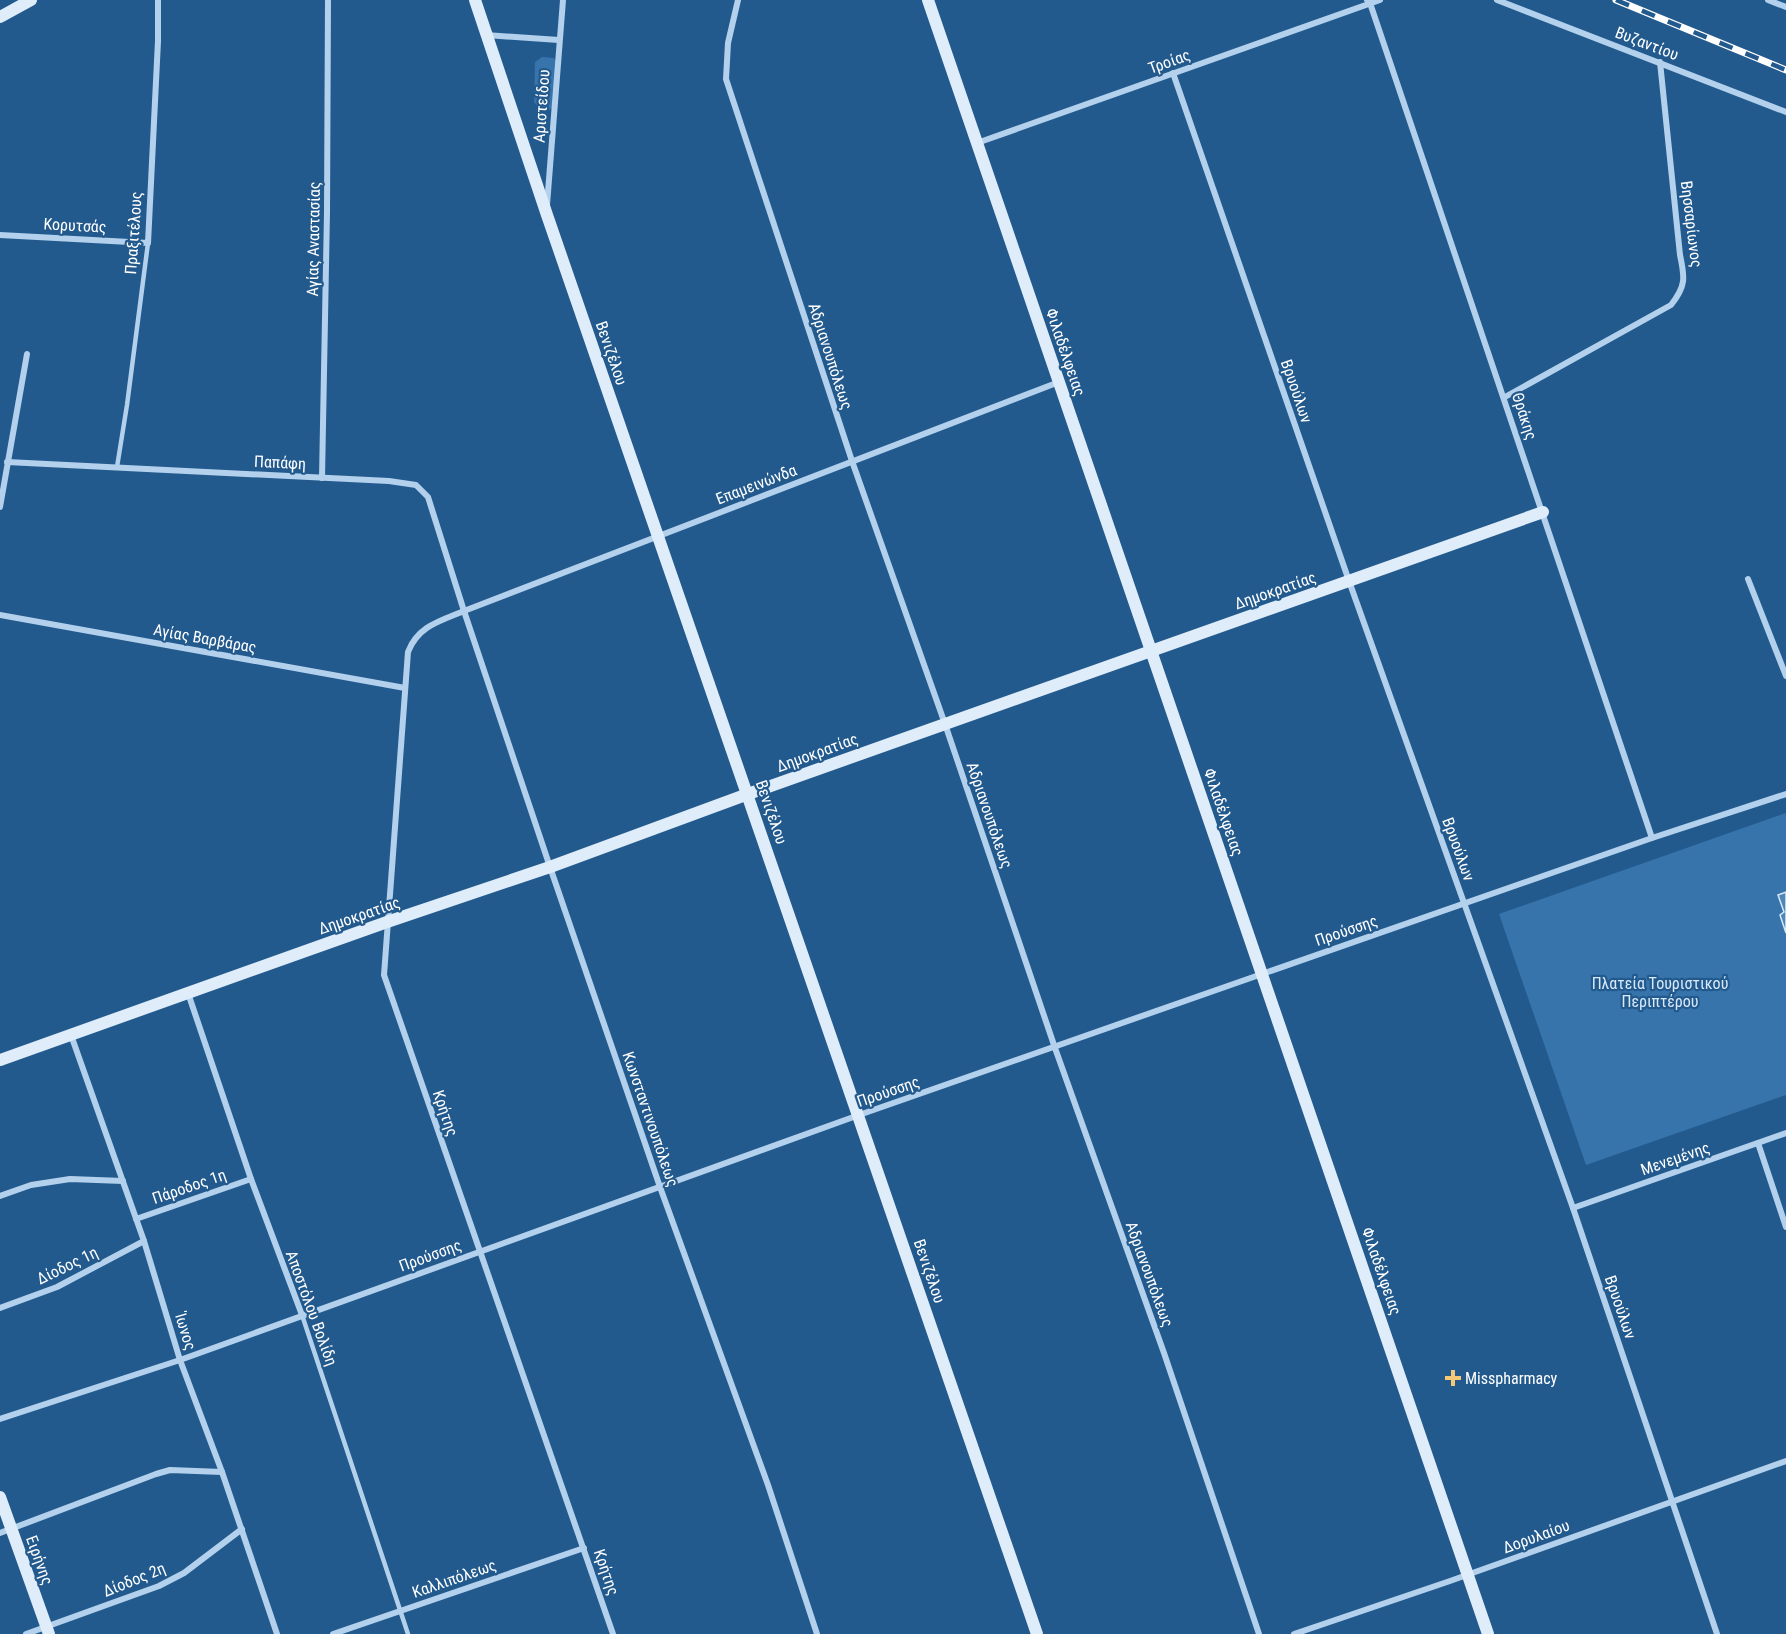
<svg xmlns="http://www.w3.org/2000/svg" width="1786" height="1634" font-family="'Roboto Condensed',sans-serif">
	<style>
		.green { fill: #3774ab }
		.building { fill: #5086b7; stroke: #d8e9f9; stroke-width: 1.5 }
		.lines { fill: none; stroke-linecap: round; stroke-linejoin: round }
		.lane { stroke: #b3d1ec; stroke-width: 4.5 }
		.street { stroke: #b3d1ec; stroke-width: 6 }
		.secondary { stroke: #dfecf9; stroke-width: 12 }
		.rail-casing { stroke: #fff; stroke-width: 7 }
		.rail { stroke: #235a8e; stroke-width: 4.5; stroke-dasharray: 14; stroke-linecap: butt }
		.poi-dot { fill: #f6c876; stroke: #235a8e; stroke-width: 2 }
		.labels { text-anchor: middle; stroke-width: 4.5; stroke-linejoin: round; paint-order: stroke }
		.street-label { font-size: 16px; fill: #fff; stroke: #235a8e }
		.park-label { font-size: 16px; fill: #d8e9f9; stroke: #235a8e }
		.poi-label { font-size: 16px; fill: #fff; stroke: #235a8e; text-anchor: start }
	</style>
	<rect width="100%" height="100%" fill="#235a8e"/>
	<g class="green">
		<path d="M542 57 554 58 560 65 554 107 547 111H541L534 102 535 62Z"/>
		<path d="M1786 813V1095L1586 1165 1499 914Z"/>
	</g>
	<path class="building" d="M1786 892V933L1780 915 1784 912 1778 895Z"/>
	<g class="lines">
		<g class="lane">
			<path d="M117 467 127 405 148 243"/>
			<path d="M302 1315 408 1634"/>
		</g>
		<g class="street">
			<path d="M738 0 728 43 726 79 852 461 945 724 1055 1048 1164 1353 1259 1634"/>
			<path d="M1367 0 1370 3 1652 838"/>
			<path d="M1497 0 1786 112"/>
			<path d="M1768 0 1786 7"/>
			<path d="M486 35 559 40"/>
			<path d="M1173 73 1349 581 1573 1208 1717 1634"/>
			<path d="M977 143 1380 0"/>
			<path d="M547 205 563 0"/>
			<path d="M0 235 148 243 158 41V0"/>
			<path d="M1505 397 1671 305C1686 286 1685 278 1680 255L1660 62"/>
			<path d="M7 462 389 481 416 485 428 497 464 611 550 867 660 1187 768 1485 817 1634"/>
			<path d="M322 478 327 212 328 0"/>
			<path d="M0 507 27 354"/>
			<path d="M1748 579 1786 676"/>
			<path d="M0 615 405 688"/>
			<path d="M188 993 251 1179 302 1315"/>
			<path d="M71 1035 144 1241 180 1360 222 1472 277 1634"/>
			<path d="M1758 1143 1786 1227"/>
			<path d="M0 1196 31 1185 70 1179 123 1181"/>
			<path d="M1573 1208 1786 1133"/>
			<path d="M136 1219 251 1179"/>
			<path d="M0 1308 57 1287 144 1241"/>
			<path d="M0 1419 180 1360 859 1115 1262 974 1652 838 1786 794"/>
			<path d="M0 1533 156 1474 170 1470 222 1472"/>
			<path d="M26 1634 159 1586 184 1573 242 1529"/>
			<path d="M333 1634 584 1548"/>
			<path d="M613 1634 384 975 408 652C418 626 440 621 464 611L1059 382"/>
			<path d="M1294 1634 1450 1581 1786 1461"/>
		</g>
		<g class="secondary">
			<path d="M475 0 547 215 1037 1634"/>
			<path d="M928 0 1488 1634"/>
			<path d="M0 17 31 0"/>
			<path d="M0 1060 387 922 550 867 748 794 1543 512"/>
			<path d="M0 1497 49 1634"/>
		</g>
		<g class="rail-casing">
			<path id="rail" d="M1616 0 1786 70"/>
		</g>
		<use href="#rail" class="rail"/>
	</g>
	<path class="poi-dot" d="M1450 1369h6v6h6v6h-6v6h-6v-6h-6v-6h6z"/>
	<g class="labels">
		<g class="street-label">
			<text transform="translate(1647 43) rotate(21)" y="6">Βυζαντίου</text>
			<text transform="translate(1169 61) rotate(-20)" y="6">Τροίας</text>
			<text transform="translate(541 106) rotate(-86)" y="6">Αριστείδου</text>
			<text transform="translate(1692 224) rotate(83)" y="6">Βησσαρίωνος</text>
			<text transform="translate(75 225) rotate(3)" y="6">Κορυτσάς</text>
			<text transform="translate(133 233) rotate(-86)" y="6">Πραξιτέλους</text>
			<text transform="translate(313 239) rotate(-89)" y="6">Αγίας Αναστασίας</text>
			<text transform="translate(1066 352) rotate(71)" y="6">Φιλαδέλφειας</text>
			<text transform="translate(612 353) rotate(71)" y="6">Βενιζέλου</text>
			<text transform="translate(831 356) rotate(72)" y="6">Αδριανουπόλεως</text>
			<text transform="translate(1297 391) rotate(71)" y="6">Βρυούλων</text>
			<text transform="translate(1525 416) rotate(72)" y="6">Θράκης</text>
			<text transform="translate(280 462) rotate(3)" y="6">Παπάφη</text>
			<text transform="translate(756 484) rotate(-21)" y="6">Επαμεινώνδα</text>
			<text transform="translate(1275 590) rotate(-19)" y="6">Δημοκρατίας</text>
			<text transform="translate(205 638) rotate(10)" y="6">Αγίας Βαρβάρας</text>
			<text transform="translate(817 752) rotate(-20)" y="6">Δημοκρατίας</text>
			<text transform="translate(772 812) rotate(71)" y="6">Βενιζέλου</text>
			<text transform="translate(1224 812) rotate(71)" y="6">Φιλαδέλφειας</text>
			<text transform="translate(990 815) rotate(71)" y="6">Αδριανουπόλεως</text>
			<text transform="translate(1459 849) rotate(70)" y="6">Βρυούλων</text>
			<text transform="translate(359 915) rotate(-19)" y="6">Δημοκρατίας</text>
			<text transform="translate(1346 930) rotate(-19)" y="6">Προύσσης</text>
			<text transform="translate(888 1091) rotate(-19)" y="6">Προύσσης</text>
			<text transform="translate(446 1113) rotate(71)" y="6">Κρήτης</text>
			<text transform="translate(651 1119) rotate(71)" y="6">Κωνσταντινουπόλεως</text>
			<text transform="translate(1675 1158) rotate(-19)" y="6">Μενεμένης</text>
			<text transform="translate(189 1186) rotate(-19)" y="6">Πάροδος 1η</text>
			<text transform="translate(430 1255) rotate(-20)" y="6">Προύσσης</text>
			<text transform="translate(67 1265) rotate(-26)" y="6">Δίοδος 1η</text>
			<text transform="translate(930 1271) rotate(71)" y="6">Βενιζέλου</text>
			<text transform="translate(1382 1271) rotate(71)" y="6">Φιλαδέλφειας</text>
			<text transform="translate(1150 1274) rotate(70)" y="6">Αδριανουπόλεως</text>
			<text transform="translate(1621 1307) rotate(71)" y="6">Βρυούλων</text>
			<text transform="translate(312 1308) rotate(70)" y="6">Αποστόλου Βολίδη</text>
			<text transform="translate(186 1331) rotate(73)" y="6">Ίωνος</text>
			<text transform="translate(1536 1536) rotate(-20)" y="6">Δορυλαίου</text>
			<text transform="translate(40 1560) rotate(70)" y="6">Ειρήνης</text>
			<text transform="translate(607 1572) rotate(71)" y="6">Κρήτης</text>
			<text transform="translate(454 1578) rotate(-19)" y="6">Καλλιπόλεως</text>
			<text transform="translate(134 1579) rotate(-22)" y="6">Δίοδος 2η</text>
		</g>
		<g class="park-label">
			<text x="1660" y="989">Πλατεία Τουριστικού<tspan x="1660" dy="18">Περιπτέρου</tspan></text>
		</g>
		<g class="poi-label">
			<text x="1465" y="1384">Misspharmacy</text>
		</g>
	</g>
</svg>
